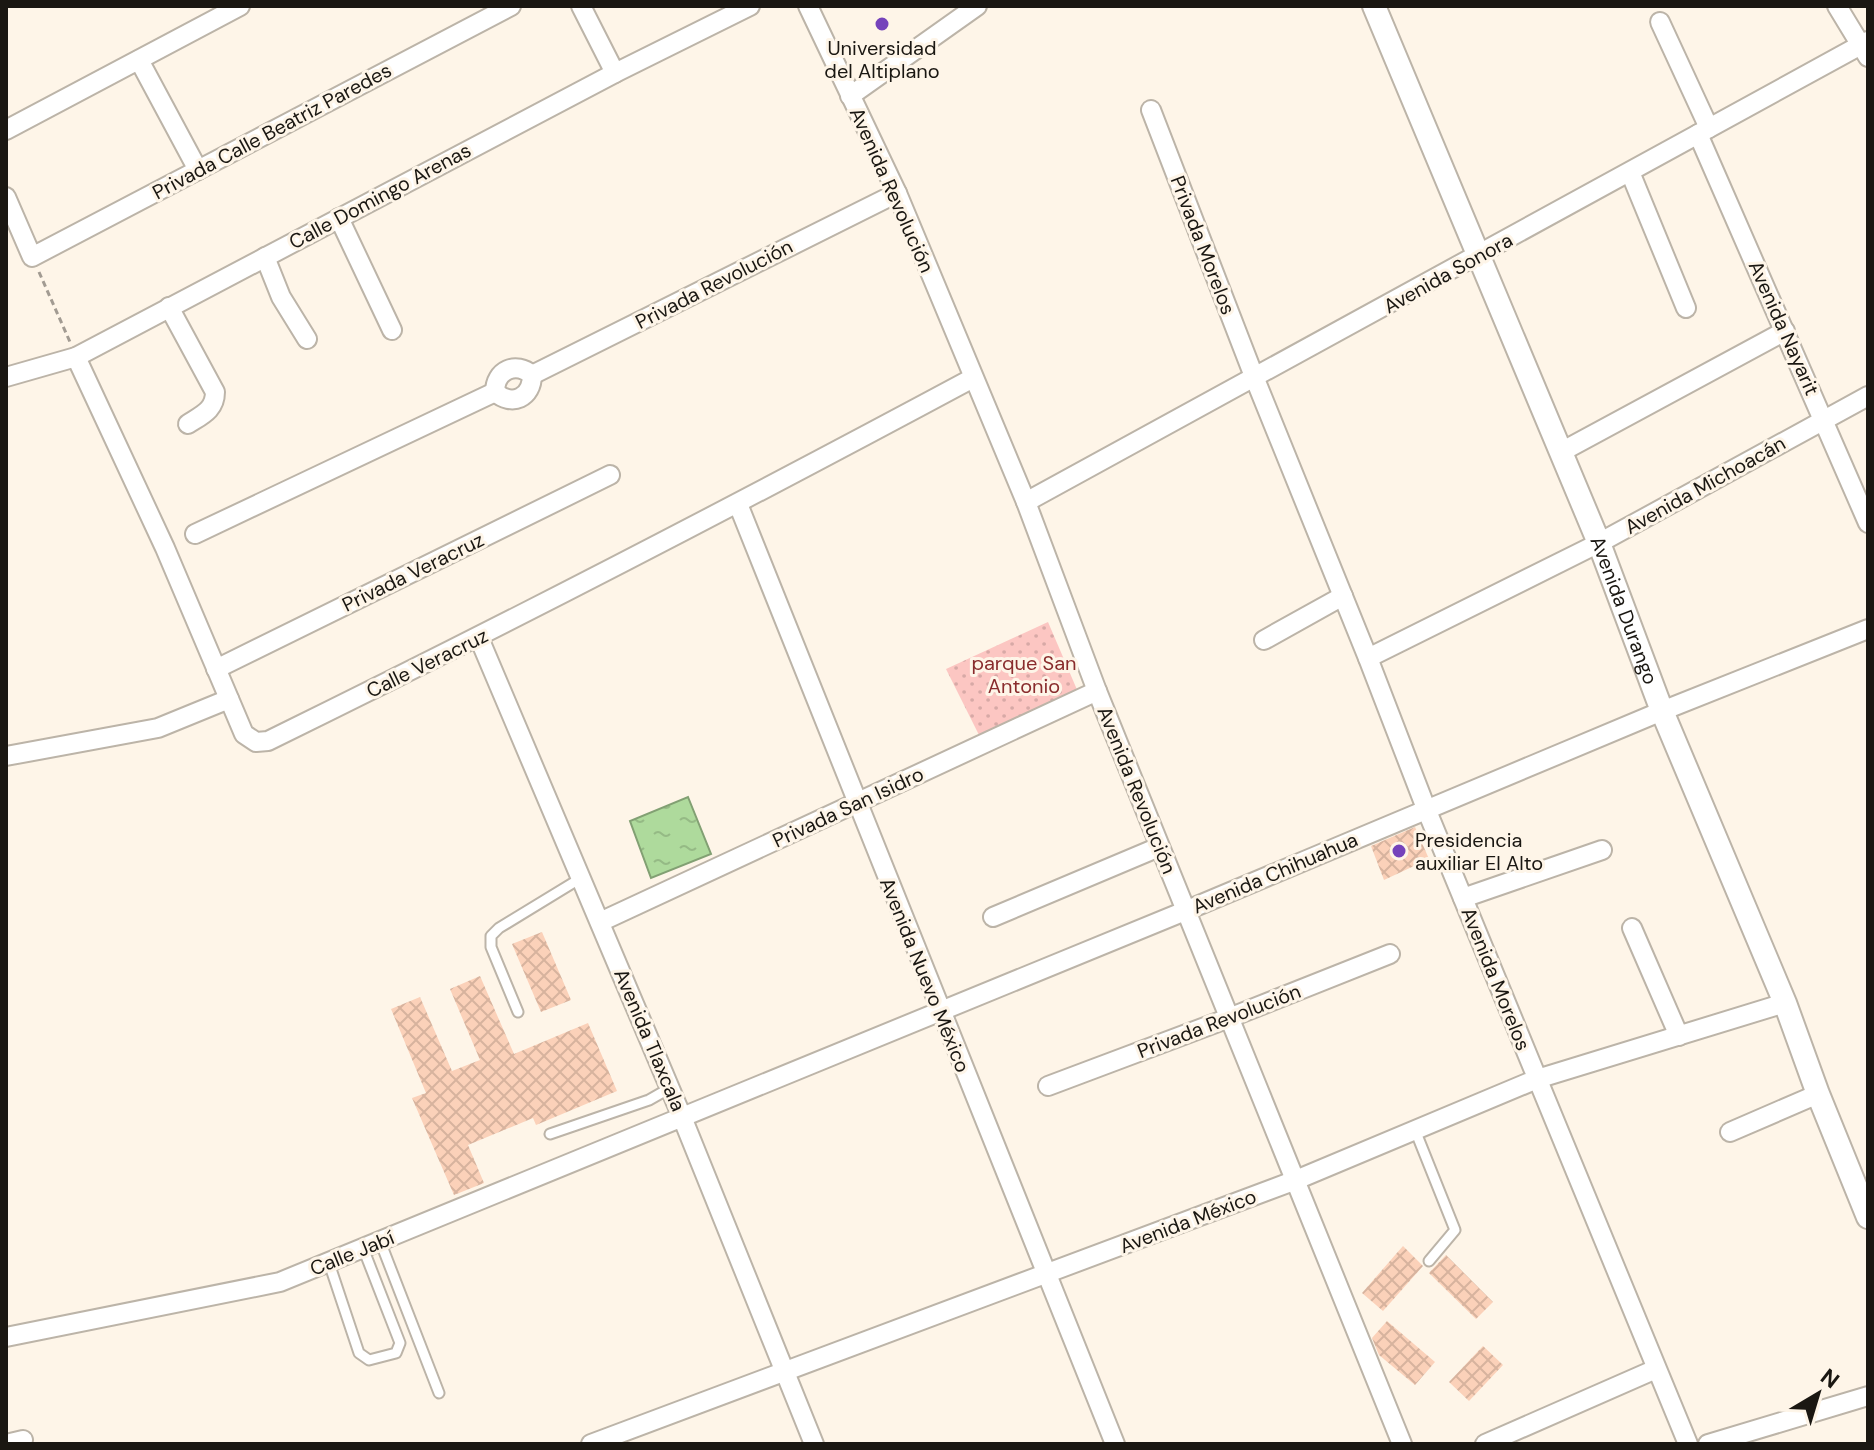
<svg xmlns="http://www.w3.org/2000/svg" width="1874" height="1450" font-family="'DM Sans',sans-serif">
	<style>
		.park { fill: url(#park-dots) }
		.water { fill: url(#water-ripples); stroke: #82a073; stroke-width: 2 }
		.building { fill: url(#building-cross-hatch) }
		.lines { fill: none; stroke-linecap: round; stroke-linejoin: round }
		.service-casing { stroke: #bcb4a8; stroke-width: 13 }
		.minor-casing { stroke: #bcb4a8; stroke-width: 22 }
		.tertiary-casing { stroke: #bcb4a8; stroke-width: 26 }
		.path { stroke: #a29b92; stroke-width: 3; stroke-dasharray: 6 4; stroke-linecap: butt }
		.service { stroke: #fff; stroke-width: 9 }
		.minor { stroke: #fff; stroke-width: 18 }
		.tertiary { stroke: #fff; stroke-width: 22 }
		.poi-dot { fill: #7543bb; stroke: #fef5e8; stroke-width: 3 }
		.labels { text-anchor: middle; stroke-width: 6; stroke-linejoin: round; paint-order: stroke }
		.poi-label { font-size: 20px; fill: #1a1712; stroke: #fef5e8 }
		.street-label { font-size: 20px; fill: #1a1712; stroke: #fef5e8 }
		.park-label { font-size: 20px; fill: #892c2d; stroke: #fef5e8 }
	</style>
	<defs>
		<pattern id="park-dots" width="8" height="8" patternUnits="userSpaceOnUse" patternTransform="scale(2)"><rect width="8" height="8" fill="#fcc6c2"/><path d="M2 2h.1M6 6h.1" fill="none" stroke="#d7a9a6" stroke-width="1.8" stroke-linecap="round"/></pattern>
		<pattern id="water-ripples" width="26" height="14" patternUnits="userSpaceOnUse" patternTransform="scale(2)"><rect width="26" height="14" fill="#aeda9c"/><path d="M2 4q2-2 4 0t4 0M15 11q2-2 4 0t4 0" fill="none" stroke="#95ba85"/></pattern>
		<pattern id="building-cross-hatch" width="8" height="8" patternUnits="userSpaceOnUse" patternTransform="scale(2)"><rect width="8" height="8" fill="#fbd1b9"/><path d="M0 0l8 8M0 8l8-8" fill="none" stroke="#d7b39e"/></pattern>
	</defs>
	<rect width="100%" height="100%" fill="#fef5e8"/>
	<path class="park" d="M1048 622 1078 692 979 735 946 669Z"/>
	<path class="water" d="M688 797 711 854 651 878 630 821Z"/>
	<g class="building">
		<path d="M1415 827 1429 859 1384 880 1371 846Z"/>
		<path d="M542 932 571 1000 541 1012 512 944Z"/>
		<path d="M480 976 514 1054 588 1023 617 1091 536 1125 533 1118 468 1145 484 1183 454 1195 412 1098 426 1093 391 1009 420 997 452 1071 480 1060 450 989Z"/>
		<path d="M1403 1246 1423 1266 1383 1311 1362 1293Z"/>
		<path d="M1446 1255 1493 1302 1476 1319 1429 1273Z"/>
		<path d="M1387 1321 1435 1362 1415 1385 1379 1355 1372 1338Z"/>
		<path d="M1483 1346 1503 1365 1469 1401 1449 1382Z"/>
	</g>
	<g class="lines">
		<g class="service-casing">
			<g id="service">
				<path d="M518 1012 491 947V936L499 928 581 878"/>
				<path d="M1415 1130 1455 1230 1429 1261"/>
				<path d="M550 1134 649 1100 670 1088"/>
				<path d="M380 1241 439 1393"/>
				<path d="M329 1263 359 1353 369 1360 396 1353 400 1343 363 1248"/>
			</g>
		</g>
		<g class="minor-casing">
			<g id="minor">
				<path d="M581 6 615 73"/>
				<path d="M808 6 897 193 1026 502 1097 691 1402 1444"/>
				<path d="M1837 6 1868 57"/>
				<path d="M1660 22 1709 128"/>
				<path d="M139 60 198 170"/>
				<path d="M850 96 977 6"/>
				<path d="M1151 110 1255 379 1368 658 1427 811 1688 1444"/>
				<path d="M6 130 240 6"/>
				<path d="M1698 134 1868 523"/>
				<path d="M1630 172 1686 308"/>
				<path d="M6 197 32 257 511 6"/>
				<path d="M339 218 392 330"/>
				<path d="M265 257 281 297 307 339"/>
				<path d="M169 307 215 392C215 410 202 415 188 424"/>
				<path d="M76 357 165 548 244 734 256 742 268 741C505 625 740 503 973 378"/>
				<path d="M532 375 897 193"/>
				<path d="M6 377 76 357 615 73 750 6"/>
				<path d="M495 392C512 407 532 398 532 375"/>
				<path d="M495 392C495 370 516 361 532 375"/>
				<path d="M1561 452 1785 331"/>
				<path d="M1026 502 1868 41"/>
				<path d="M738 504 1115 1444"/>
				<path d="M195 534 495 392"/>
				<path d="M479 638 682 1117 814 1444"/>
				<path d="M1264 640 1343 596"/>
				<path d="M1368 658 1599 543 1868 396"/>
				<path d="M216 669 610 475"/>
				<path d="M6 756 158 728 229 699"/>
				<path d="M1463 898 1602 850"/>
				<path d="M993 917 1159 847"/>
				<path d="M600 922 1097 691"/>
				<path d="M1632 928 1679 1036"/>
				<path d="M1048 1086 1229 1018 1390 954"/>
				<path d="M1730 1132 1818 1094"/>
				<path d="M6 1337 280 1282 1185 911 1662 711 1868 629"/>
				<path d="M6 1444 23 1440"/>
				<path d="M591 1444 1296 1180 1537 1079 1785 1003"/>
				<path d="M1485 1444 1656 1369"/>
				<path d="M1708 1444 1868 1396"/>
			</g>
		</g>
		<g class="tertiary-casing">
			<g id="tertiary">
				<path id="s1" d="M1374 6 1599 543 1662 711 1785 1003 1818 1094 1868 1217"/>
			</g>
		</g>
		<path class="path" d="M39 272 70 342"/>
		<use href="#service" class="service"/>
		<use href="#minor" class="minor"/>
		<use href="#tertiary" class="tertiary"/>
	</g>
	<g class="poi-dot">
		<circle cx="882" cy="24" r="8"/>
		<circle cx="1399" cy="851" r="8"/>
	</g>
	<g class="labels">
		<g class="poi-label">
			<text x="882" y="55">Universidad<tspan x="882" dy="23">del Altiplano</tspan></text>
			<text x="1415" y="847" text-anchor="start">Presidencia<tspan x="1415" dy="23">auxiliar El Alto</tspan></text>
		</g>
		<g class="street-label">
			<text transform="translate(272 131) rotate(-28)" y="7">Privada Calle Beatriz Paredes</text>
			<text transform="translate(892 190) rotate(66)" y="7">Avenida Revolución</text>
			<text transform="translate(380 196) rotate(-28)" y="7">Calle Domingo Arenas</text>
			<text transform="translate(1203 245) rotate(69)" y="7">Privada Morelos</text>
			<text transform="translate(1448 273) rotate(-29)" y="7">Avenida Sonora</text>
			<text transform="translate(714 284) rotate(-27)" y="7">Privada Revolución</text>
			<text transform="translate(1784 328) rotate(66)" y="7">Avenida Nayarit</text>
			<text transform="translate(1705 485) rotate(-29)" y="7">Avenida Michoacán</text>
			<text transform="translate(413 572) rotate(-26)" y="7">Privada Veracruz</text>
			<text dy="7" stroke="none"><textPath href="#s1" startOffset="654">Avenida Durango</textPath></text>
			<text transform="translate(427 663) rotate(-26)" y="7">Calle Veracruz</text>
			<text transform="translate(1137 790) rotate(68)" y="7">Avenida Revolución</text>
			<text transform="translate(848 807) rotate(-25)" y="7">Privada San Isidro</text>
			<text transform="translate(1275 873) rotate(-23)" y="7">Avenida Chihuahua</text>
			<text transform="translate(925 975) rotate(68)" y="7">Avenida Nuevo México</text>
			<text transform="translate(1496 979) rotate(68)" y="7">Avenida Morelos</text>
			<text transform="translate(1219 1021) rotate(-21)" y="7">Privada Revolución</text>
			<text transform="translate(650 1040) rotate(67)" y="7">Avenida Tlaxcala</text>
			<text transform="translate(1188 1221) rotate(-21)" y="7">Avenida México</text>
			<text transform="translate(352 1253) rotate(-22)" y="7">Calle Jabí</text>
		</g>
		<g class="park-label">
			<text x="1024" y="670">parque San<tspan x="1024" dy="23">Antonio</tspan></text>
		</g>
	</g>
	<rect width="1874" height="1450" fill="none" stroke="#1a1712" stroke-width="16"/>
	<g transform="translate(1818 1394) rotate(38)" stroke="#fef5e8" stroke-width="6" paint-order="stroke">
	<path d="M0-6L14 30L0 20L-14 30Z" fill="#1a1712"/>
	<text y="-12" font-size="22" font-weight="bold" text-anchor="middle" fill="#1a1712">N</text>
	</g>
</svg>
